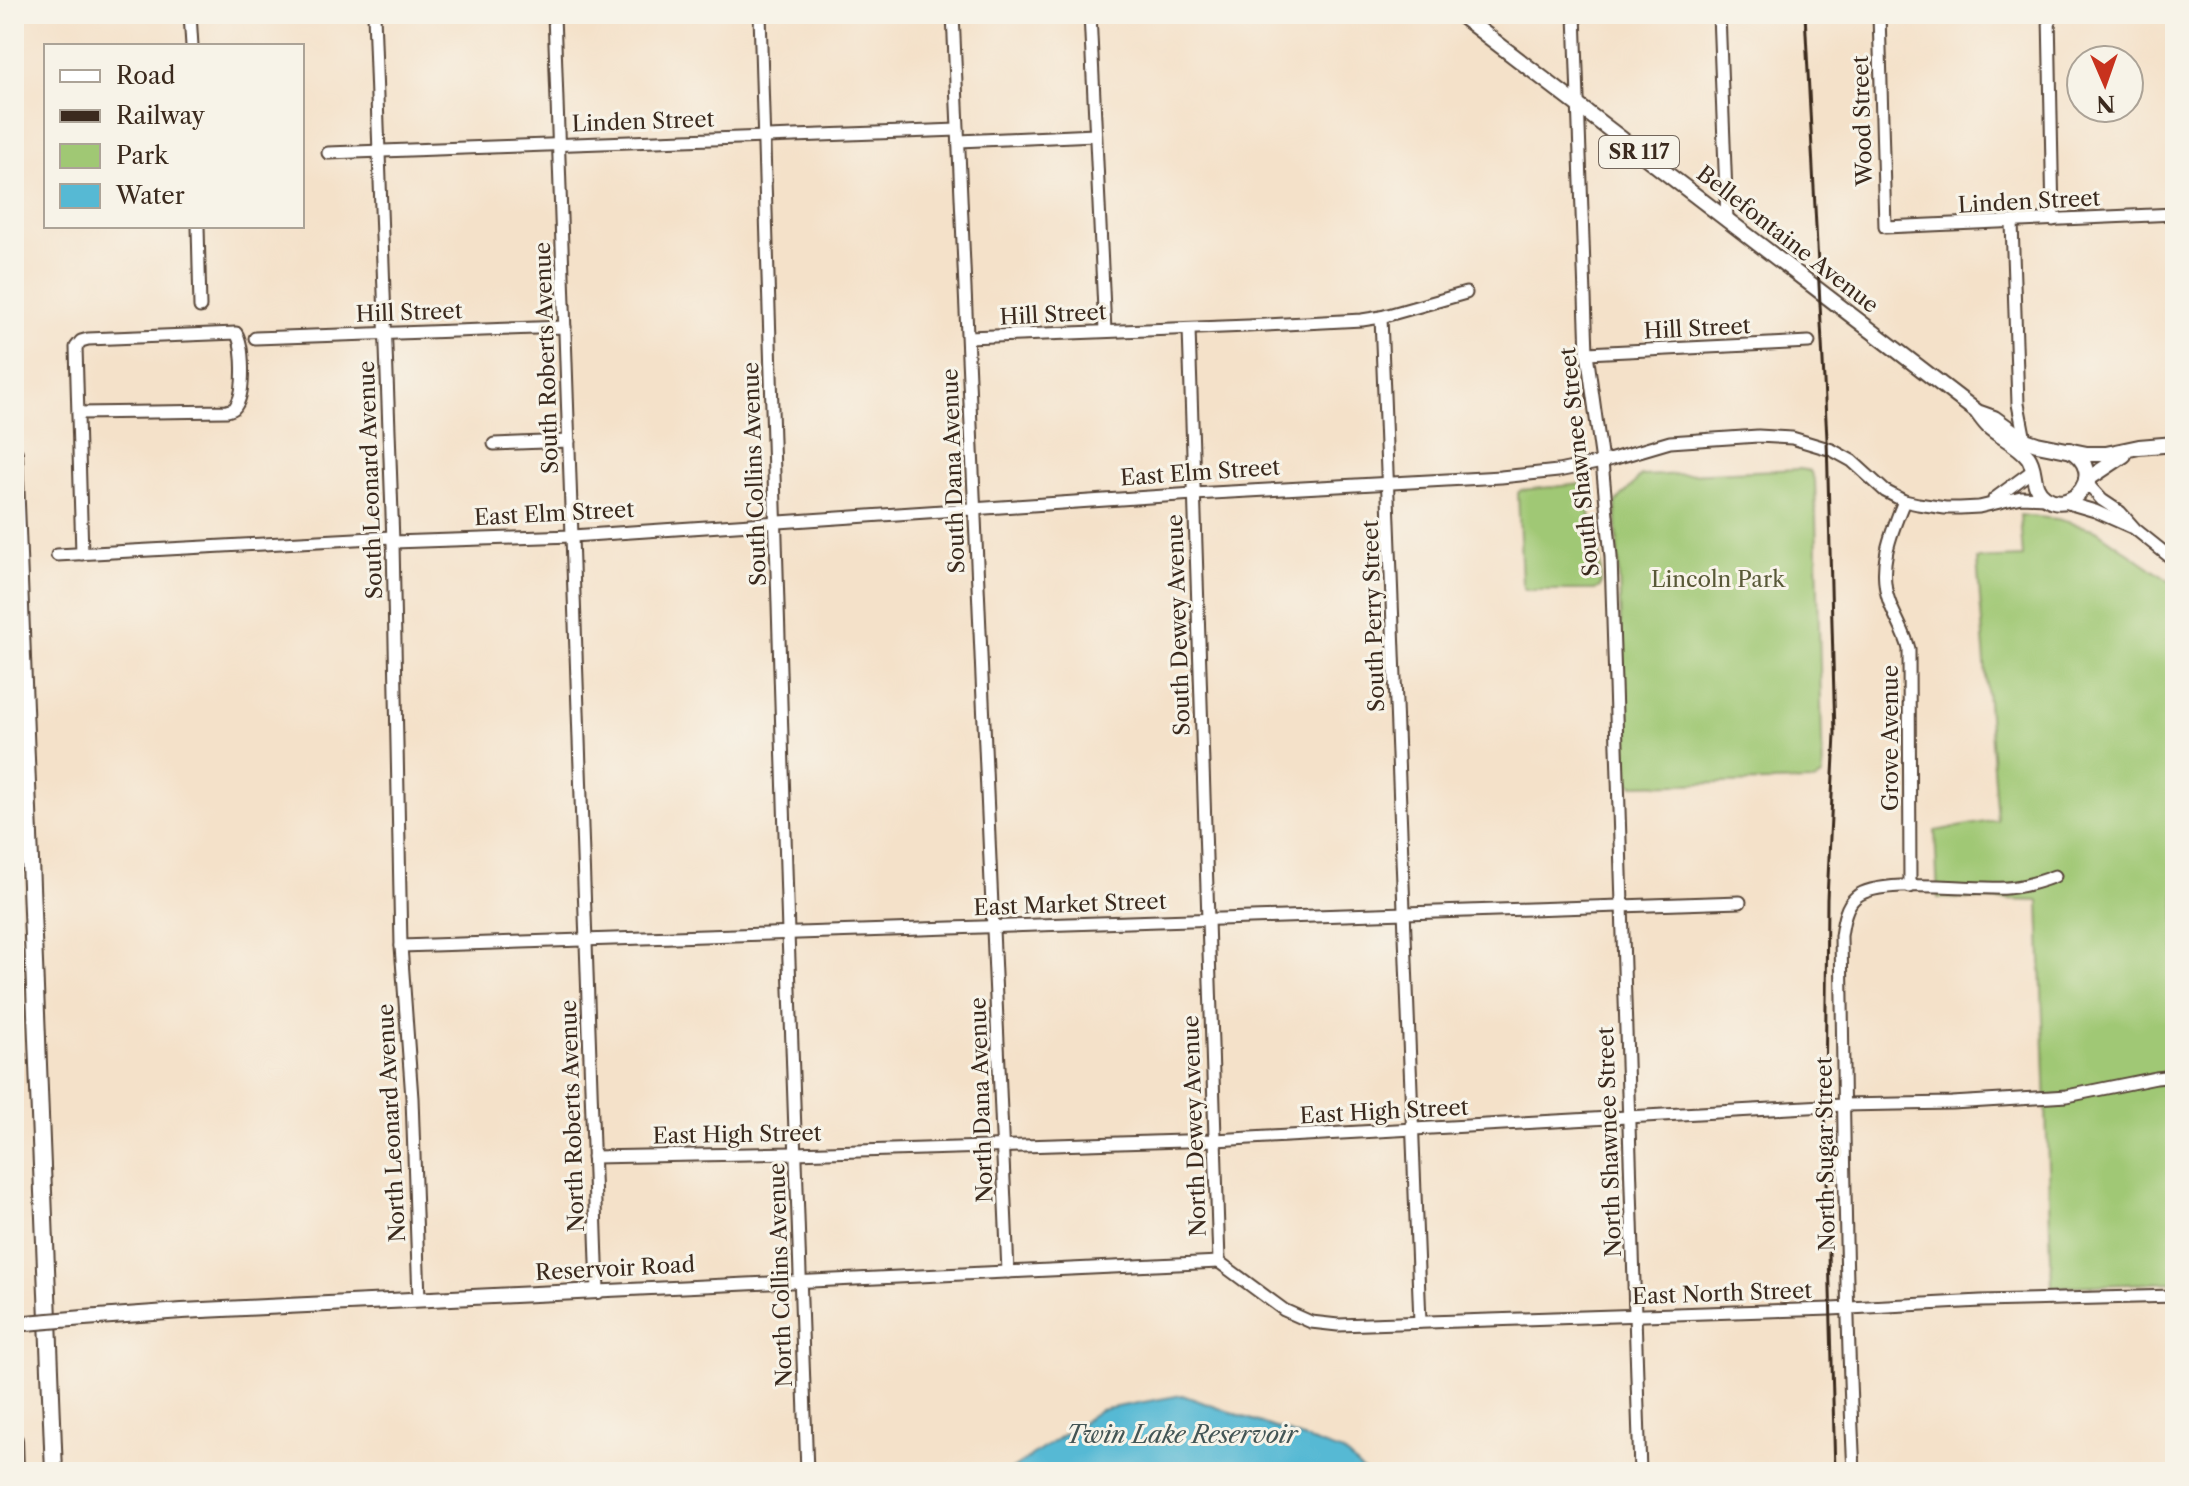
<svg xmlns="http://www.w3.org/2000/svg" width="2189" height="1486" font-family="'Libre Caslon Text',serif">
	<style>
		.green { fill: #a0c874; stroke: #6e7949; stroke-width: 2 }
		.water { fill: #56b9d4; stroke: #487279; stroke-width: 2 }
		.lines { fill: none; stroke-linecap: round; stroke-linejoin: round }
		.minor-casing { stroke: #574538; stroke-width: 15 }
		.major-casing { stroke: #574538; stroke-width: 18 }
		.highway-casing { stroke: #574538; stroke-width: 20 }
		.minor { stroke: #fff; stroke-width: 11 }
		.major { stroke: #fff; stroke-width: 14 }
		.highway { stroke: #fff; stroke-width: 16 }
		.rail { stroke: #3b2a1e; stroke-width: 3 }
		.major-bridge-casing { stroke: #574538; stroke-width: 18; stroke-linecap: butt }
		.major-bridge { stroke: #fff; stroke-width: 14 }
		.labels { text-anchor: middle; stroke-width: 6; stroke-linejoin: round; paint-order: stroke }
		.shield { fill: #f7f3e8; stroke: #73665b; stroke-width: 2 }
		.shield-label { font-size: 20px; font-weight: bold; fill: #3b2a1e }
		.street-label { font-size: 22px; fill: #3b2a1e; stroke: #f7f3e8 }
		.park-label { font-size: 22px; fill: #595938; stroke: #f7f3e8 }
		.water-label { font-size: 24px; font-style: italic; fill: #435555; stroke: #f7f3e8 }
	</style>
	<rect width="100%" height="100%" fill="#f7f3e8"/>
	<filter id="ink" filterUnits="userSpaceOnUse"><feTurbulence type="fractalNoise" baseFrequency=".0125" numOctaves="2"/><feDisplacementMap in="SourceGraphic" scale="16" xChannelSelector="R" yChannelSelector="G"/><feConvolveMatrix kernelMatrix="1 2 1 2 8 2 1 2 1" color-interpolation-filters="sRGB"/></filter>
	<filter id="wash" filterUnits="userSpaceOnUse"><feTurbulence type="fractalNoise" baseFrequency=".006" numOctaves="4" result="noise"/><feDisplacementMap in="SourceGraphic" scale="32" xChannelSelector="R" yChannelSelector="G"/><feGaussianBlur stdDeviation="1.8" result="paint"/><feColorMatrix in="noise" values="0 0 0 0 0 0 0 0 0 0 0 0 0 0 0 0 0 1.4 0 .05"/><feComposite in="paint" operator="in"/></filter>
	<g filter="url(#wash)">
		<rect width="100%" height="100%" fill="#f4e1c9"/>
		<g class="green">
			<path d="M1800 469 1810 471 1815 481 1823 776 1815 781 1633 785 1628 781 1627 777 1616 503 1641 476Z"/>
			<path d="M1582 484 1587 486 1589 510 1600 552 1601 586 1595 590H1530L1524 589 1522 583 1518 493 1521 490Z"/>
			<path d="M2020 515 2057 519 2096 530 2175 585V1098L2173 1108 2175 1115V1282L2052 1287 2039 901 1938 898 1935 831 1997 820 1977 559 2023 557Z"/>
		</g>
		<path class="water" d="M1182 1395 1343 1452 1364 1472H1008L1100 1410Z"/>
	</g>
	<g filter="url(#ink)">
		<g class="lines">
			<g class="minor-casing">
				<g id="minor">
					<path d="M190 14 192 46"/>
					<path d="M374 14 393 542 401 946 412 1098 419 1299"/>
					<path d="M554 14 598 1291 1219 1262"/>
					<path d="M760 14 788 933 807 1472"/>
					<path d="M953 14 1008 1272"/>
					<path d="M1090 14 1105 331"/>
					<path d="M1575 14 1587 353 1602 462 1611 557 1640 1472"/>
					<path d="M1719 14 1727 220"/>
					<path d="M1879 14 1885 227 2175 214"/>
					<path d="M2049 14 2053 220"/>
					<path d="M959 141 1095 135"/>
					<path d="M328 153 958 130"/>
					<path d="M2012 222 2018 404 2025 440"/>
					<path d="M198 226 200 307"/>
					<path d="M1381 317 1420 1322"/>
					<path d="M1189 329 1219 1262"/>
					<path d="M968 337 1248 326 1362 320 1381 317 1466 293"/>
					<path d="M255 338 565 327"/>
					<path d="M1587 353 1809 342"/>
					<path d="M78 413 227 411C233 409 234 410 237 404 245 390 244 345 236 333L88 339 81 341 76 347 82 554"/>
					<path d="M494 444 569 441"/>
					<path d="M2087 480 2091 488 2102 500 2120 512 2135 529 2175 561"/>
					<path d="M1994 499 2032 471"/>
					<path d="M1904 501C1891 533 1877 566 1889 601 1895 618 1905 632 1909 649L1910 887"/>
					<path d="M2061 501 2095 511 2131 527"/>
					<path d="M393 542 572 536 1194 494 1501 477 1558 471 1602 462 1670 442 1758 436 1792 438 1832 450 1852 461 1885 491 1904 501 1918 504 1945 508H1960L1979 507 2021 497 2046 498"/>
					<path d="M57 555 392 537"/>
					<path d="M401 946 1740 902"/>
					<path d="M593 1157 795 1153 1215 1140 1843 1105 1952 1103 2067 1096 2156 1078 2175 1076"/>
					<path d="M1219 1262 1284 1310 1311 1322 1338 1325 1831 1309 1981 1301 2175 1296"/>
					<path d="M1854 1472C1845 1294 1844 1115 1841 936 1843 923 1845 906 1856 897 1878 877 1974 890 2007 888 2024 887 2039 882 2055 876"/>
				</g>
			</g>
			<g class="major-casing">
				<g id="major">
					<path d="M1459 14 1976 411C1980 416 1984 422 1988 426 2000 437 2018 444 2028 457 2037 469 2030 487 2045 497 2072 516 2108 473 2070 450"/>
					<path d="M1980 413 1994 418 2025 440 2037 444 2087 454H2106L2139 447 2175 444"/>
					<path d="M2088 479 2124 455"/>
					<path d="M84 1318 182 1311 598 1291"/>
				</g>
			</g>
			<g class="highway-casing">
				<g id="highway">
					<path d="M14 453 54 1472"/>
					<path d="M14 1440 15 1472"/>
				</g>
			</g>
			<use href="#minor" class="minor"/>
			<use href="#major" class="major"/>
			<use href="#highway" class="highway"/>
			<path class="rail" d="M1805 14 1827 439 1835 734 1827 899 1825 1106 1835 1472"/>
			<g class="major-bridge-casing">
				<path id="major-bridge" d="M14 1324 84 1318"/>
			</g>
			<use href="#major-bridge" class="major-bridge"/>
		</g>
	</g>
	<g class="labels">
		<rect class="shield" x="1599" y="136" width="80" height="32" rx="6"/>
		<g class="shield-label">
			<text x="1639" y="159">SR 117</text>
		</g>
		<g class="street-label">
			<text transform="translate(643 121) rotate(-2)" y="8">Linden Street</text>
			<text transform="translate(1862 121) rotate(-92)" y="8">Wood Street</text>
			<text transform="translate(2029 201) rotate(-3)" y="8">Linden Street</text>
			<text transform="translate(1788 239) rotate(38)" y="8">Bellefontaine Avenue</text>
			<text transform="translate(409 312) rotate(-2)" y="8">Hill Street</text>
			<text transform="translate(1053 314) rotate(-3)" y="8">Hill Street</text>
			<text transform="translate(1697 328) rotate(-3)" y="8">Hill Street</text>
			<text transform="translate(546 358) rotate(-92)" y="8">South Roberts Avenue</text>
			<text transform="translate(1579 462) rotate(-96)" y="8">South Shawnee Street</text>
			<text transform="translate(953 471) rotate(-92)" y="8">South Dana Avenue</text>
			<text transform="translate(1200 472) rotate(-4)" y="8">East Elm Street</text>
			<text transform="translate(754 474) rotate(-92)" y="8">South Collins Avenue</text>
			<text transform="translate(370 480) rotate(-92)" y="8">South Leonard Avenue</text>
			<text transform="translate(554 513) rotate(-3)" y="8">East Elm Street</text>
			<text transform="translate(1373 616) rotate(-92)" y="8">South Perry Street</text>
			<text transform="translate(1178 625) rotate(-92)" y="8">South Dewey Avenue</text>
			<text transform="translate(1890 738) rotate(-90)" y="8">Grove Avenue</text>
			<text transform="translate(1070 904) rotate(-2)" y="8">East Market Street</text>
			<text transform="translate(981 1100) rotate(-92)" y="8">North Dana Avenue</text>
			<text transform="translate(1384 1111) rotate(-3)" y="8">East High Street</text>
			<text transform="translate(572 1116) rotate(-92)" y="8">North Roberts Avenue</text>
			<text transform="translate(391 1123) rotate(-93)" y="8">North Leonard Avenue</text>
			<text transform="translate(1194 1126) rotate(-92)" y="8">North Dewey Avenue</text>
			<text transform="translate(737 1134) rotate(-1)" y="8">East High Street</text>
			<text transform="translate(1609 1142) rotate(-92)" y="8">North Shawnee Street</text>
			<text transform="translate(1825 1154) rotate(-91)" y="8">North Sugar Street</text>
			<text transform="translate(615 1268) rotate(-3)" y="8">Reservoir Road</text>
			<text transform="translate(780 1275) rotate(-92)" y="8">North Collins Avenue</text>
			<text transform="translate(1722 1293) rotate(-2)" y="8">East North Street</text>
		</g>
		<g class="park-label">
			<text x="1718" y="587">Lincoln Park</text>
		</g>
		<g class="water-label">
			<text x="1182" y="1443">Twin Lake Reservoir</text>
		</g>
	</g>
	<rect width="2189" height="1486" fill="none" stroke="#f7f3e8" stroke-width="48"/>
	<rect x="44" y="44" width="260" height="184" fill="#f7f3e8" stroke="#aca397" stroke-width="2"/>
	<rect x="60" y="70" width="40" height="12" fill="#ffffff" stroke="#aca397" stroke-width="2"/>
	<text x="116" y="84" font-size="24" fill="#3b2a1e">Road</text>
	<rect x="60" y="110" width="40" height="12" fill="#3b2a1e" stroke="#aca397" stroke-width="2"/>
	<text x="116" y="124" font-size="24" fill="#3b2a1e">Railway</text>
	<rect x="60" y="144" width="40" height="24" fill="#a0c874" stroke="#aca397" stroke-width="2"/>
	<text x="116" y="164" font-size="24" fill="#3b2a1e">Park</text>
	<rect x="60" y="184" width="40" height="24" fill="#56b9d4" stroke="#aca397" stroke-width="2"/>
	<text x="116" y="204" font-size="24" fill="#3b2a1e">Water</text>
	<g transform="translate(2105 84) rotate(178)"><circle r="38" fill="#f7f3e8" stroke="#aca397" stroke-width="2"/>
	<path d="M0-6L14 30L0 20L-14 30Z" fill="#c8321e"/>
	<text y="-12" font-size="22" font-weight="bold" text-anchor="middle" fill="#3b2a1e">N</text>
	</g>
</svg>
